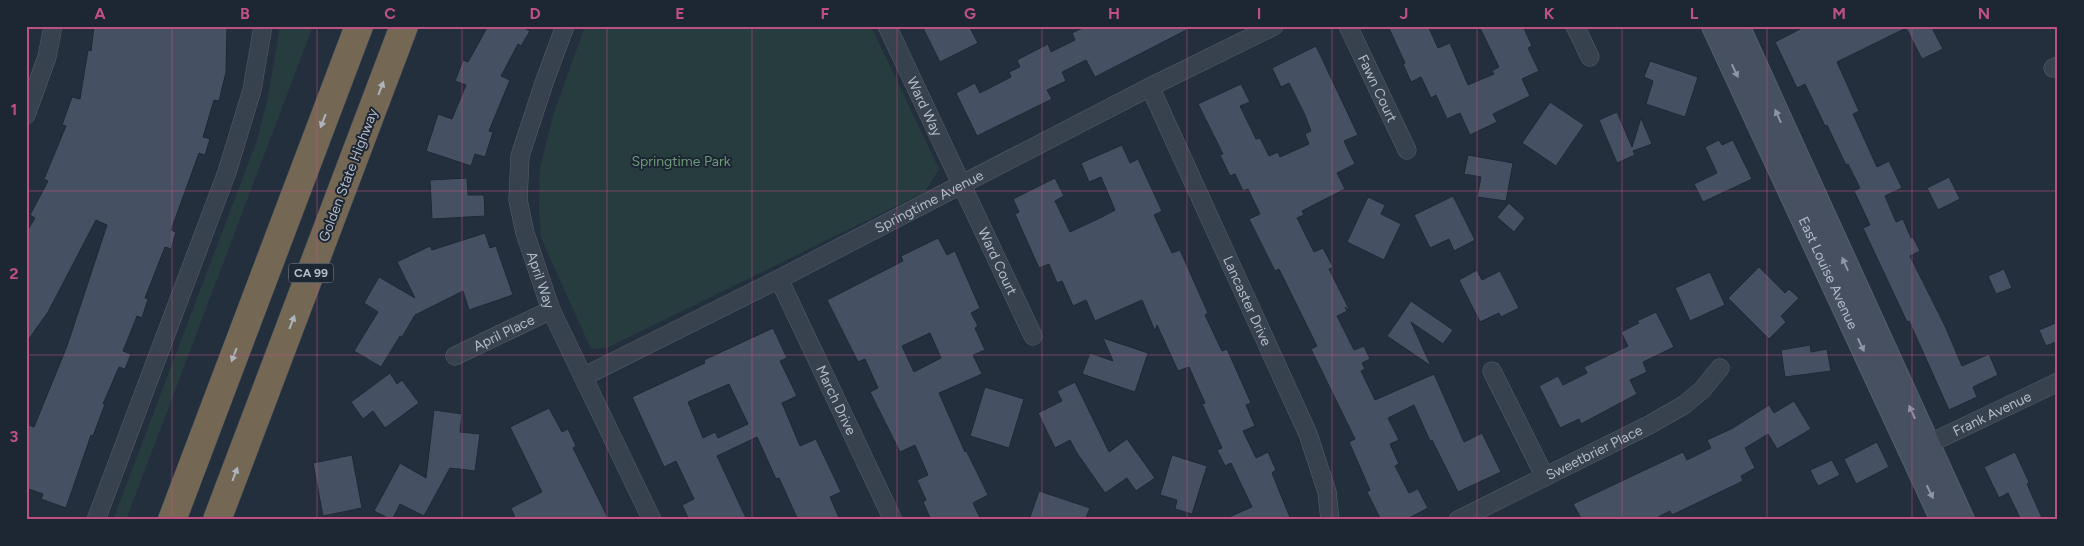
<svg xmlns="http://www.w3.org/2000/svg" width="2084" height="546" font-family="Figtree,sans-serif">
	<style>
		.green { fill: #263c3f }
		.building { fill: #455162; stroke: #1f2835; fill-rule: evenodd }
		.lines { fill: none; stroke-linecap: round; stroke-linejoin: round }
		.street-casing { stroke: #565f6c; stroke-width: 19 }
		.secondary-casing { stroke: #565f6c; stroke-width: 26 }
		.highway-casing { stroke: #434c59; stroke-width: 29 }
		.street { stroke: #38414e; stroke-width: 18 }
		.secondary { stroke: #465061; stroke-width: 24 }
		.highway { stroke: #746855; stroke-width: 28 }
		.oneway { fill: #8e96a5 }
		.oneway2 { fill: #aeb4bd }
		.grid { fill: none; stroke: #bd5182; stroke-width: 1; stroke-opacity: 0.55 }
		.labels { text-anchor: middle; stroke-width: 4; stroke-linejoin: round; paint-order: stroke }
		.shield { fill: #1d2633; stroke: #878f9c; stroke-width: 1 }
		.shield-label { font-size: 12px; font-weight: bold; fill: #b4bcc9 }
		.street-label { font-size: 14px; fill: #b4bcc9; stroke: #1d2633 }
		.park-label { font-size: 14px; fill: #6b9a76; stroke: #1d2633 }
		.neatline { fill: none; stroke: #bd5182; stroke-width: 2 }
		.grid-label { font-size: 16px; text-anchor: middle; font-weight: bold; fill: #bd5182 }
	</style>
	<rect width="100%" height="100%" fill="#242f3e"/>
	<g class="green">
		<path d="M280 26H313L126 520H113L257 140 268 97Z"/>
		<path d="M585 26H871L939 169 925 192 607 348 591 349 541 238 539 209 540 169 553 115Z"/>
	</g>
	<g class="building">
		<path d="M94 26H227L226 72 219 101 214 100 203 137 210 139 205 155 199 153 171 230 176 232 171 249 165 247 145 298 148 299 142 318 137 316 123 351 131 354 125 369 119 367 103 404H105L93 436 91 435 66 508 41 499 43 494 26 488V424L34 427 67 346 107 225 96 220 48 312 26 343V233L35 218 30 215 48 181 44 179 66 126 62 125 72 97 80 99 88 50 91 51Z"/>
		<path d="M488 26H521L530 31 521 46 518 44 501 76 510 80 489 131 493 132 485 157 475 154 471 166 426 151 438 114 452 119 466 85 455 81 463 60 468 62Z"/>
		<path d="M922 26H969L978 43 940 62Z"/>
		<path d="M1087 26H1194L1095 77 1086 60 1062 72 1066 81 1047 90 1052 99 977 136 956 93 975 83 980 93 1011 77 1009 72 1020 67 1017 60 1048 44 1051 52 1075 40 1072 33Z"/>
		<path d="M1388 26H1428L1438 48 1450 43 1468 85 1494 74 1492 71 1499 67 1479 26H1523L1532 46 1528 48 1539 71 1522 79 1530 96 1493 114 1497 122 1470 135 1460 113 1447 119 1436 95 1431 98 1421 77 1411 82 1403 64 1405 63Z"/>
		<path d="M1806 26H1931L1943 49 1922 59 1906 28 1837 62 1859 111 1853 114 1877 167 1889 161 1902 188 1885 196 1896 222 1903 219 1911 238 1913 237 1920 251 1910 256 1945 326 1962 366 1989 354 1998 375 1973 387 1977 397 1949 410 1909 321 1907 322 1863 228 1870 225 1854 191 1860 188 1848 164 1846 165 1827 125 1825 126 1805 84 1797 88 1775 42Z"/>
		<path d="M1316 46 1358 135 1344 141 1355 164 1337 173 1345 189 1302 211 1304 215 1297 218 1314 252 1323 248 1333 267 1329 269 1350 311 1345 307 1347 311 1337 316 1354 350 1364 346 1370 359 1362 363 1365 369 1361 371 1375 400 1434 374 1464 442 1482 433 1501 472 1458 492 1432 440 1430 441 1414 405 1388 418 1399 440 1390 444 1399 464 1395 466 1409 493 1418 489 1428 508 1405 520H1381L1367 492 1370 490 1349 442 1355 439 1311 349 1317 346 1279 269 1275 271 1249 219 1260 214 1248 189 1243 191 1235 174 1230 176 1220 155 1223 154 1198 104 1241 84 1250 102 1240 106 1256 139 1260 138 1269 156 1278 152 1280 157 1309 144 1305 134 1311 131 1304 113 1289 83 1281 87 1272 68Z"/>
		<path d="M1650 61 1698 77 1685 117 1646 104 1653 81 1644 77Z"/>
		<path d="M1550 102 1584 125 1556 166 1522 143Z"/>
		<path d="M1617 112 1632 147 1641 118 1652 144 1633 151 1635 155 1617 163 1599 120Z"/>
		<path d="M1719 140 1722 145 1733 140 1752 179 1703 202 1694 184 1717 173 1705 147Z"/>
		<path d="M1122 145 1130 163 1138 159 1162 211 1154 215 1172 253 1180 250 1208 313 1205 315 1222 351 1227 349 1251 403 1246 405 1255 426 1243 431 1256 458 1268 452 1276 470 1272 473 1291 520H1222L1252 507 1231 463 1225 466 1217 450 1222 448 1202 404 1205 403 1189 367 1178 371 1157 325 1155 331 1142 300 1095 321 1086 300 1073 306 1062 281 1057 283 1049 264 1039 268 1015 214 1019 212 1013 199 1055 178 1064 196 1055 201 1070 232 1102 217 1115 210 1101 177 1089 182 1081 163Z"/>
		<path d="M1468 155 1513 163 1506 201 1477 197 1481 177 1464 174Z"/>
		<path d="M1949 177 1960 199 1938 210 1927 188Z"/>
		<path d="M467 178 468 195H484L485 216 432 219 430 180Z"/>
		<path d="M1453 196 1475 240 1454 251 1449 239 1430 248 1414 215Z"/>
		<path d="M1368 197 1385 205 1381 214 1401 224 1384 260 1347 242Z"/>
		<path d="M1509 203 1525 218 1514 232 1497 217Z"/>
		<path d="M485 233 490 248 496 246 513 295 469 310 463 291 415 315 402 337 400 336 381 367 354 351 378 312 364 303 379 277 415 298 397 262 430 246 432 250Z"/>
		<path d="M938 238 947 255 955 251 980 308 971 313 978 326 975 328 985 350 973 355 982 374 939 393 965 452 966 450 988 495 973 503 981 520H931L923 502 926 500 917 480 928 475 915 445 900 452 870 392 878 388 865 359 858 362 827 300 903 261 901 256ZM930 333 941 358 914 372 902 346Z"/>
		<path d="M1759 267 1785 293 1789 289 1799 298 1781 316 1786 322 1769 339 1728 298Z"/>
		<path d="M2004 269 2012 288 1996 294 1988 276Z"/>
		<path d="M1477 270 1482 280 1500 271 1519 308 1501 317 1499 313 1480 322 1459 280Z"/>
		<path d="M1710 272 1725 305 1690 321 1675 288Z"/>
		<path d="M1411 301 1453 330 1443 344 1411 322 1431 366 1387 336Z"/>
		<path d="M1656 312 1674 347 1643 362 1647 372 1630 380 1637 394 1581 424 1579 419 1560 428 1539 386 1558 376 1563 385 1587 373 1584 367 1628 346 1621 332 1639 323 1637 321Z"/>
		<path d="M2058 322V341L2046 346 2039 330Z"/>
		<path d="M773 328 787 358 780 361 797 396 782 403 800 446 816 439 841 492 830 497 840 520H798L779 478 776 479 757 437 717 456 747 520H689L682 505 694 499 676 461 664 467 632 397 705 363 704 360ZM729 384 748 424 718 438 715 432 703 438 688 402Z"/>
		<path d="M1103 338 1148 353 1135 392 1082 374 1090 353 1113 361Z"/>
		<path d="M1810 345 1811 352 1827 349 1831 371 1785 377 1781 350Z"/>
		<path d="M390 373 397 384 402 380 419 403 385 428 373 411 363 419 351 402Z"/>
		<path d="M1075 382 1109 452 1127 439 1155 478 1136 491 1127 478 1105 493 1077 453 1070 440 1055 448 1038 413 1062 401 1057 391Z"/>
		<path d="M985 387 1024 399 1009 448 970 436Z"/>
		<path d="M1794 401 1811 429 1777 449 1768 434 1745 448 1755 468 1741 476 1743 481 1672 515 1670 511 1652 520H1582L1573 504 1683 452 1687 460 1711 448 1707 440 1733 428 1769 405 1774 413Z"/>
		<path d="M549 408 562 432 568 429 576 446 573 448 609 520H516L511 508 542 492 510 427Z"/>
		<path d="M434 410 462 414 460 432 480 434 475 471 450 468 424 516 400 504 392 520 374 511 400 463 426 478Z"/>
		<path d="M1877 442 1889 467 1856 484 1844 459Z"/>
		<path d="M2015 452 2029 482 2027 484 2043 520H2021L2008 493 1999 498 1984 467Z"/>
		<path d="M352 455 362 508 323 516 313 463Z"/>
		<path d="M1172 455 1207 466 1192 514 1175 509 1177 500 1160 495Z"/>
		<path d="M1832 460 1840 475 1818 486 1810 470Z"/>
		<path d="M1039 491 1090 508 1085 520H1029Z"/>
	</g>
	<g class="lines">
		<g class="street-casing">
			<g id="street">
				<path id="s1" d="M565 26 544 83 520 156 518 200 525 233 551 310 652 520"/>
				<path id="s2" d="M887 26 1033 336"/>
				<path id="s3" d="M1348 26 1407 150"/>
				<path d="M1575 26 1590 57"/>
				<path d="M2053 68 2058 66"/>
				<path id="s4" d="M1150 87 1308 434 1327 492 1330 520"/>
				<path d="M26 115 47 57 53 26"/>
				<path id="s5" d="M779 279 893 520"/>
				<path id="s6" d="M455 356 551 310"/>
				<path d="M1492 371 1545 477"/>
				<path id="s7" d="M583 377 779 279 1150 87 1274 26"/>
				<path id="s8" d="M1918 449 2058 382"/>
				<path d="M96 520 227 172 252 90 263 26"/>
				<path id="s9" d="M1458 520 1649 425 1684 405 1702 390 1720 368"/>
			</g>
		</g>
		<g class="secondary-casing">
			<g id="secondary">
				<path id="s10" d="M1714 26 1943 520"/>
				<path d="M1737 26 1962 520"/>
			</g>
		</g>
		<g class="highway-casing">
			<g id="highway">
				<path d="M172 520 359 26"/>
				<path d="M217 520 404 26"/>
			</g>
		</g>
		<use href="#street" class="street"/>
		<use href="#secondary" class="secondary"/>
		<use href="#highway" class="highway"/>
	</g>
	<defs><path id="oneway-solid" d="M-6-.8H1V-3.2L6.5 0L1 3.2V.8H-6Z" transform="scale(1.25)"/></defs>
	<g class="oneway">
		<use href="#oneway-solid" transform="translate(1735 71) rotate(65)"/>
		<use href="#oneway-solid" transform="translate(1778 116) rotate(-114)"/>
		<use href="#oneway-solid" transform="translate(1845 264) rotate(-114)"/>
		<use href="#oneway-solid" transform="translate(1861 345) rotate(65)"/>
		<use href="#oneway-solid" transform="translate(1912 412) rotate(-114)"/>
		<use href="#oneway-solid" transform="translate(1930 492) rotate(64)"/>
	</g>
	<g class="oneway2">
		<use href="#oneway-solid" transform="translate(381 88) rotate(-69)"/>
		<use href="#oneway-solid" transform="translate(323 121) rotate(111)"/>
		<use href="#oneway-solid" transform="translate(292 322) rotate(-69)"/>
		<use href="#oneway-solid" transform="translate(234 355) rotate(111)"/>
		<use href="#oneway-solid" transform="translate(235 474) rotate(-69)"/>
	</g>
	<path class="grid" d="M172 26V520M317 26V520M462 26V520M607 26V520M752 26V520M897 26V520M1042 26V520M1187 26V520M1332 26V520M1477 26V520M1622 26V520M1767 26V520M1912 26V520M26 191H2058M26 355H2058"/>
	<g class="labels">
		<rect class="shield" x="288.5" y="263.5" width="45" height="19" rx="4"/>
		<g class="shield-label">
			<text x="311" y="277">CA 99</text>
		</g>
		<g class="street-label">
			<text dy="5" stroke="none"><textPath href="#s3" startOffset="69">Fawn Court</textPath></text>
			<text dy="5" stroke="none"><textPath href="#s2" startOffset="89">Ward Way</textPath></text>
			<text transform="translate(348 175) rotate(-69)" y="5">Golden State Highway</text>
			<text dy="5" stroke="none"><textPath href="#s7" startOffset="388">Springtime Avenue</textPath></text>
			<text dy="5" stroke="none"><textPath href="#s2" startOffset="260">Ward Court</textPath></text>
			<text dy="5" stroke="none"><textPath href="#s10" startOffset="272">East Louise Avenue</textPath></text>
			<text dy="5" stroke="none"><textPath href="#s1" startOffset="265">April Way</textPath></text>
			<text dy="5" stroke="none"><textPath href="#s4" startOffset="235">Lancaster Drive</textPath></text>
			<text dy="5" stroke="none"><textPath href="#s6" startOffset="54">April Place</textPath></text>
			<text dy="5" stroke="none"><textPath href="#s5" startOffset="134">March Drive</textPath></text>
			<text dy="5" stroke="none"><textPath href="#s8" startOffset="82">Frank Avenue</textPath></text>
			<text dy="5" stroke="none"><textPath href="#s9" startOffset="152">Sweetbrier Place</textPath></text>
		</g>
		<g class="park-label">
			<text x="681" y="166">Springtime Park</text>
		</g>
	</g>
	<rect width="2084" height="546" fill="none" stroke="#1d2633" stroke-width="55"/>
	<rect x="28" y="28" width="2028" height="490" class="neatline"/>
	<g class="grid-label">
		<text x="100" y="19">A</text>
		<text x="245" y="19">B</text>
		<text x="390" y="19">C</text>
		<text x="535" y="19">D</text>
		<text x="680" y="19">E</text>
		<text x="825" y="19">F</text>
		<text x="970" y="19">G</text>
		<text x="1114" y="19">H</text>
		<text x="1259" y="19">I</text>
		<text x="1404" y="19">J</text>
		<text x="1549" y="19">K</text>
		<text x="1694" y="19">L</text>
		<text x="1839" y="19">M</text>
		<text x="1984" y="19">N</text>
		<text x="14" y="115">1</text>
		<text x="14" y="279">2</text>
		<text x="14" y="442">3</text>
	</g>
</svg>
